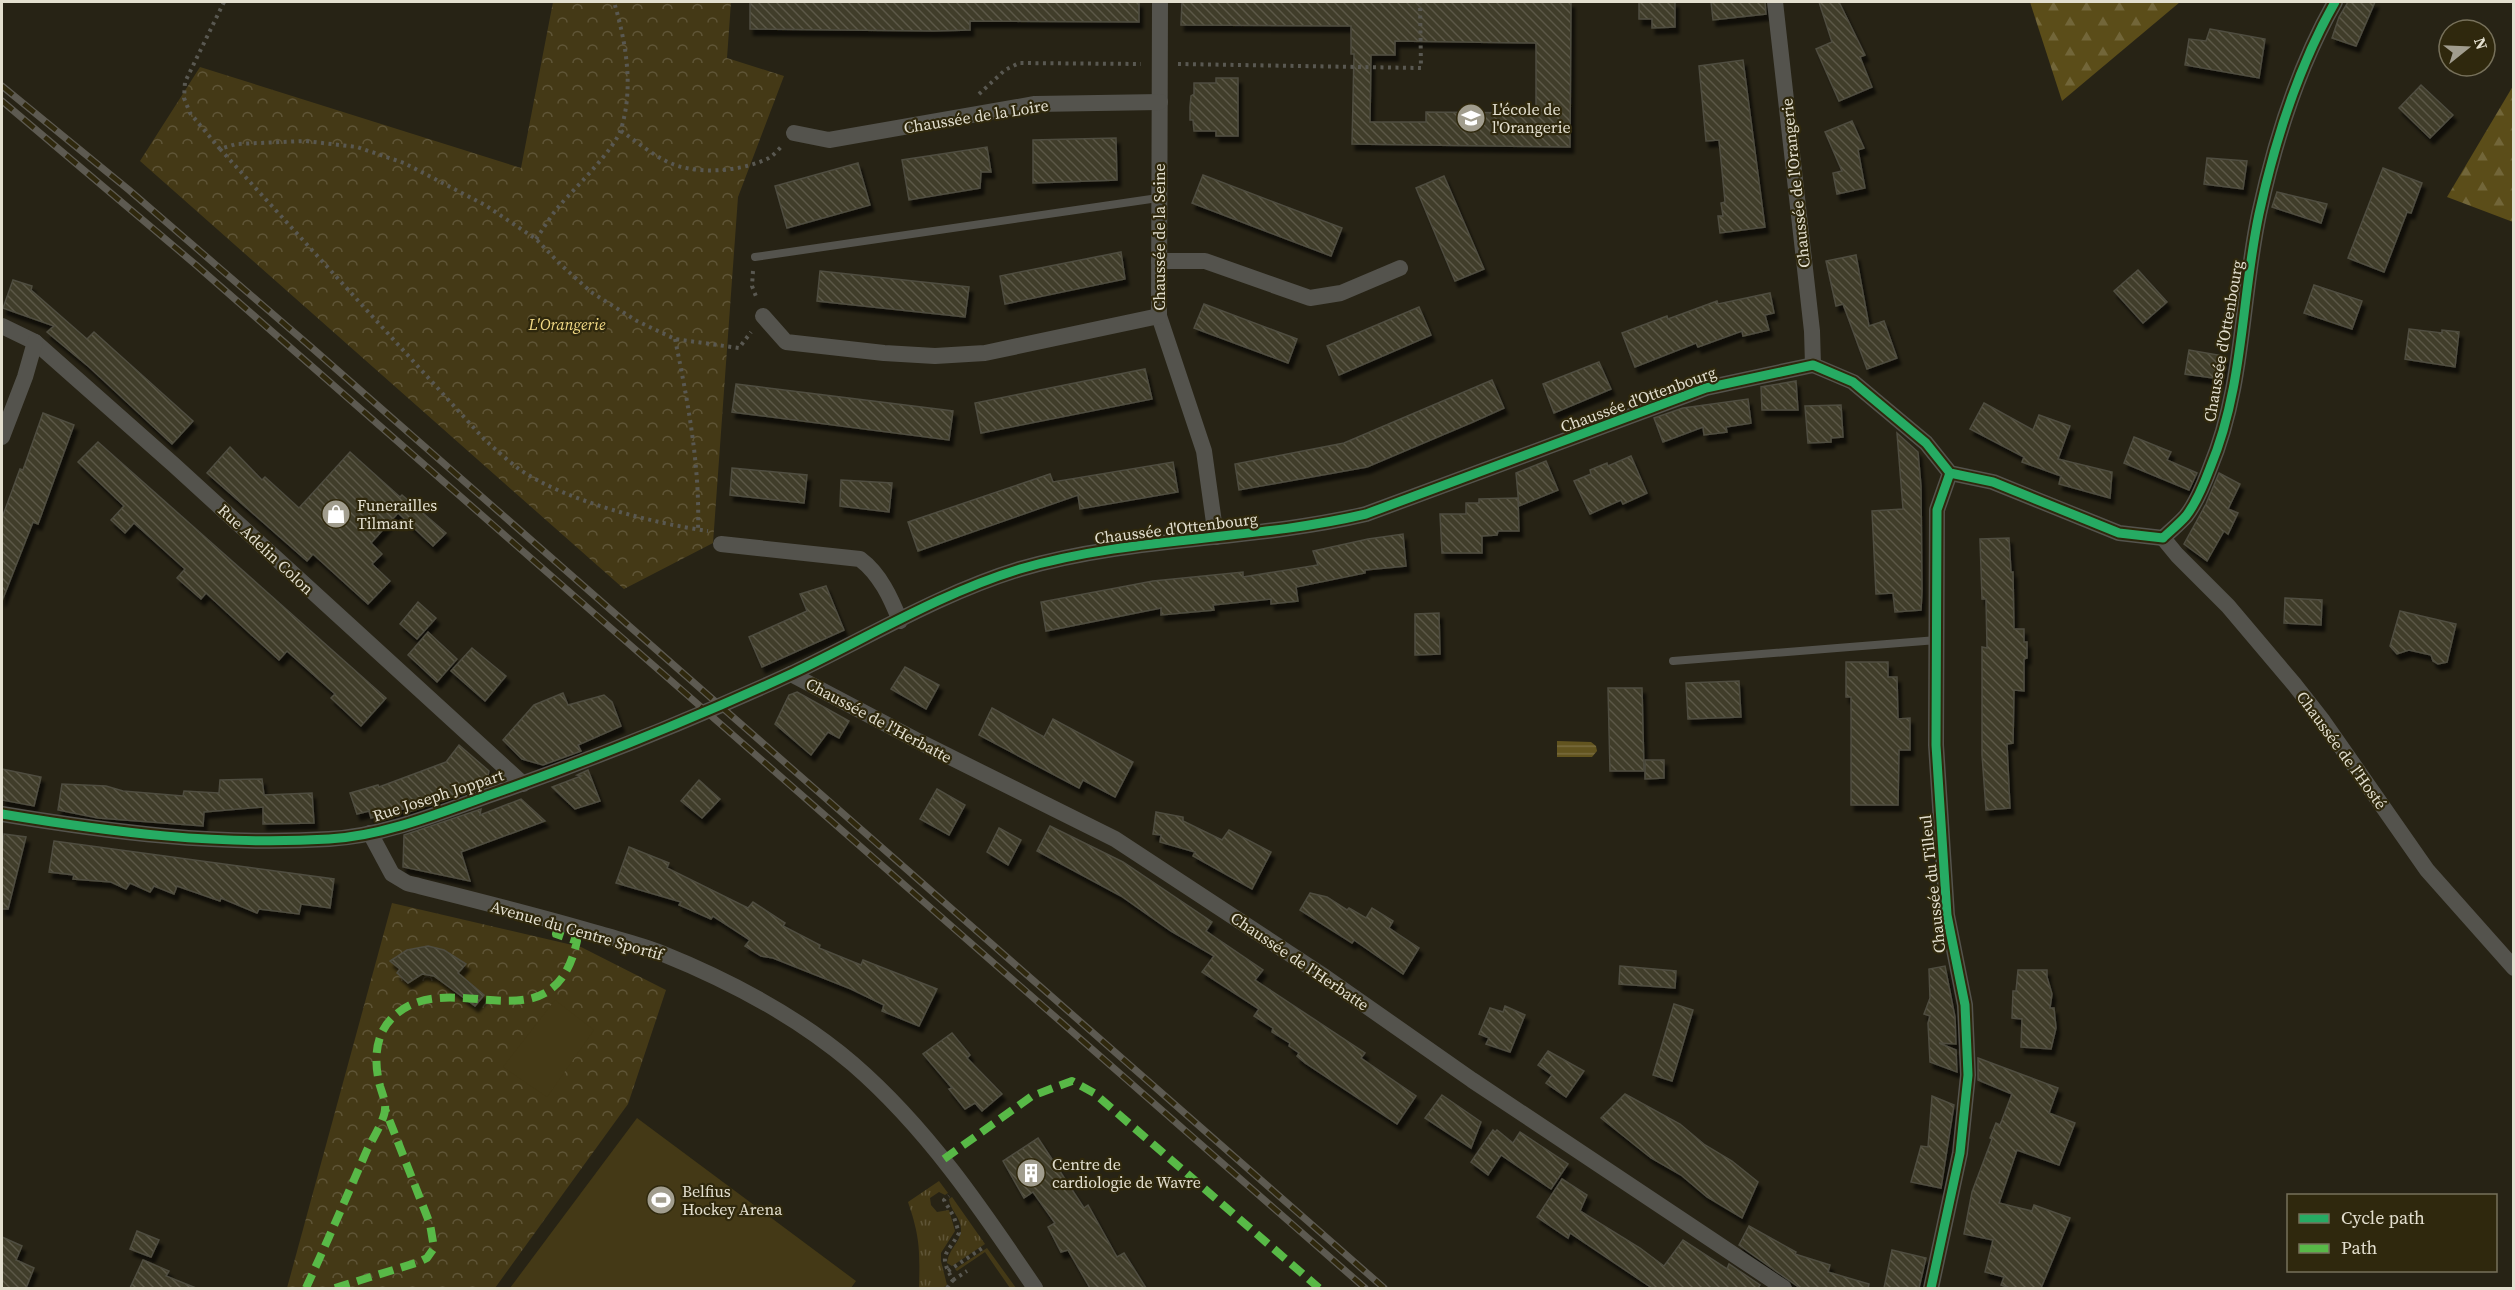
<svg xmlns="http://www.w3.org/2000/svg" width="2515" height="1290" font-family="'Source Serif 4',serif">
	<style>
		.grass { fill: url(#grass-tufts) }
		.forest { fill: url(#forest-firs) }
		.park { fill: url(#park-crowns) }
		.pitch { fill: #443916 }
		.water { fill: url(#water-rules) }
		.building { fill: url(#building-back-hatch); stroke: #4f4d40; stroke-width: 1.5; fill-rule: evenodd; filter: url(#shadow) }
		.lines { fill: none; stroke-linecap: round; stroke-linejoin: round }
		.path { stroke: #595851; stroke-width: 4; stroke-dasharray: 3 4.5; stroke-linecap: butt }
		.lane { stroke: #54534d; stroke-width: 8 }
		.street { stroke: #54534d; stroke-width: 16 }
		.rail-casing { stroke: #5d5a51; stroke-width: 7 }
		.rail { stroke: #2f280d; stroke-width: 4.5; stroke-dasharray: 14; stroke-linecap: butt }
		.quiet { stroke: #58b947; stroke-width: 8; stroke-dasharray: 15 8; stroke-linecap: butt }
		.cycleway-casing { stroke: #2f280d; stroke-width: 13 }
		.cycleway { stroke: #26ab63; stroke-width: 9 }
		.labels { text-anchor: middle; stroke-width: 4.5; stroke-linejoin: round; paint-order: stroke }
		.poi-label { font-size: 16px; fill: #e3dfcf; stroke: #2f280d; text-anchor: start }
		.street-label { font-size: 16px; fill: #e3dfcf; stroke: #2f280d }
		.park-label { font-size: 16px; font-style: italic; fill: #f2da86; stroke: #2f280d }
	</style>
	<defs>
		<pattern id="grass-tufts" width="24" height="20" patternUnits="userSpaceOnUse" patternTransform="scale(1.5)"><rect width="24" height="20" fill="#443916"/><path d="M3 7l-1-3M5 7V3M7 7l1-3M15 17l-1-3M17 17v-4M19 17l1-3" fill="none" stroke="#5f5537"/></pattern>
		<pattern id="forest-firs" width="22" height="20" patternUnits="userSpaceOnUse" patternTransform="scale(1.5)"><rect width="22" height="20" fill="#5b4d19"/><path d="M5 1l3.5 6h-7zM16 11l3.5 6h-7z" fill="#726639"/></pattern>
		<pattern id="park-crowns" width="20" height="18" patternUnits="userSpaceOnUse" patternTransform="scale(1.5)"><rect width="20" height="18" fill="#443916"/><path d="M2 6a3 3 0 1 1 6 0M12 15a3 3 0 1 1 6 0" fill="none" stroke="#5f5537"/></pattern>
		<pattern id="water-rules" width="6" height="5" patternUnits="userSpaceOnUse" patternTransform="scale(1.5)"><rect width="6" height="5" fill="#62541f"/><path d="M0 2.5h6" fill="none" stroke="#786c3e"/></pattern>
		<pattern id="building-back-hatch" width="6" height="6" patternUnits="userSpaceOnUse" patternTransform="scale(1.5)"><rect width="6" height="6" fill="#403c29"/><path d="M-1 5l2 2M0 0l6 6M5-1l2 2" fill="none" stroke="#5b5847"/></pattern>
		<filter id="shadow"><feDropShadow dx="3.5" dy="6" stdDeviation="1.5" flood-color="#0009"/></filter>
	</defs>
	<rect width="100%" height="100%" fill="#272315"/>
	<g class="grass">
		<path d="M939 1181 948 1193 945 1195 939 1192 930 1198 931 1205 937 1212 949 1210 955 1231 941 1253V1261L947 1285 943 1288H919C920 1251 920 1237 908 1202Z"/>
		<path d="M952 1197 985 1244 952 1266 947 1263C949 1248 961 1242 961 1229 961 1218 950 1210 949 1199Z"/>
		<path d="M987 1248 1016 1288H1010L985 1252 957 1271 955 1269Z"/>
	</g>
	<g class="forest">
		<path d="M2030 2H2180L2062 101Z"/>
		<path d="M2513 86 2514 222H2513L2447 197Z"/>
	</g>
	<g class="park">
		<path d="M553 2H731L727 58 784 76 738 197 713 543 624 589 140 161 200 67 521 168Z"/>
		<path d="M392 903 581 947 666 990 628 1104 495 1288H287Z"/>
	</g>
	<g class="pitch">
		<path d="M555 1000 594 1030 547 1097 503 1067Z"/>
		<path d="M637 1118 856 1281 851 1288H510Z"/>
	</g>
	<path class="water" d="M1557 741 1591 742 1596 746 1597 751 1592 757H1557Z"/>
	<g class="building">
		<path d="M750 2H1139V22L970 21V30L933 31 750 29Z"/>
		<path d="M1182 2H1571L1570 147 1352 144 1354 54H1351V26L1181 25ZM1395 41 1536 43V113L1426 112V122H1370L1371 55H1395Z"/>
		<path d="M1639 2H1675V27L1652 28V19H1639Z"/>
		<path d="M1711 2H1765L1766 14 1713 20Z"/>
		<path d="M1819 2H1839L1865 55 1860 57 1872 87 1839 101 1816 49 1832 42Z"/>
		<path d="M2348 2H2375L2356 46 2332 38 2339 17Z"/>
		<path d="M2210 29 2265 39 2259 78 2185 65 2189 39 2206 41Z"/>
		<path d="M1743 60 1765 227 1720 233 1718 216H1723L1721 203 1725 202 1719 140 1706 141 1699 66Z"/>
		<path d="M1216 78H1238V136H1216V131H1194L1193 120H1190V107L1191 96 1194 94V83H1216Z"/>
		<path d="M2421 85 2453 115 2430 138 2399 108Z"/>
		<path d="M1852 121 1864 148 1858 150 1865 188 1837 194 1833 173 1842 171 1825 132Z"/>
		<path d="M1116 138 1117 180 1033 183V140Z"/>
		<path d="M987 147 991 172H981L980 188 909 200 902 160Z"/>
		<path d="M2207 158 2247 161 2243 189 2204 184Z"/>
		<path d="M858 163 870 205 787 228 775 186Z"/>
		<path d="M2383 168 2422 183 2411 213 2407 212 2384 272 2348 258Z"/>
		<path d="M1203 175 1342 228 1331 256 1192 203Z"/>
		<path d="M1444 176 1484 269 1455 281 1416 188Z"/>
		<path d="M2277 192 2327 204 2321 223 2272 207Z"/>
		<path d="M1121 252 1125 279 1005 304 1000 276Z"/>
		<path d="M1856 255 1869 326 1884 321 1897 358 1867 369 1843 304 1836 306 1826 261Z"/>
		<path d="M2138 270 2167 302 2143 323 2114 291Z"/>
		<path d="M820 271 969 287 965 317 817 301Z"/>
		<path d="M13 280 32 286 31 290 87 339 94 332 193 421 172 444 89 367 47 332 54 326 3 308Z"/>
		<path d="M2314 285 2362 301 2352 329 2304 313Z"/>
		<path d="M1770 293 1774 313 1765 315 1769 330 1743 336 1742 331 1698 347 1696 343 1635 367 1622 333 1667 316 1668 319 1717 301 1718 304Z"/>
		<path d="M1204 304 1297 339 1288 363 1194 328Z"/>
		<path d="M1419 307 1431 335 1339 375 1327 346Z"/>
		<path d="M2409 329 2442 333V330L2459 332 2455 367 2405 359Z"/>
		<path d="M2189 350 2224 356 2220 379 2185 374Z"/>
		<path d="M1599 362 1611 389 1554 413 1543 384Z"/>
		<path d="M1145 369 1152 399 981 433 975 403Z"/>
		<path d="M1492 380 1504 408 1473 422 1367 467 1239 490 1235 464 1344 443Z"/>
		<path d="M1796 381 1798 410H1762L1761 387Z"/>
		<path d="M736 384 953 411 949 440 732 412Z"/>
		<path d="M1748 399 1751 423 1726 427 1727 432 1704 435 1703 427 1663 442 1654 418 1683 408Z"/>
		<path d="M1984 403 2033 430 2039 415 2070 426 2058 459 2112 472 2110 498 2059 484 2061 476 2022 462 2024 457 1970 429Z"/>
		<path d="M1841 405 1843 437 1831 438V442L1808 443 1805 406Z"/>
		<path d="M43 413 74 425 38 524 33 522 2 601V518L20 469 23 470Z"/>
		<path d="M1897 433 1918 452 1921 486 1922 591 1921 610 1895 612 1893 593 1876 594 1872 511 1903 509Z"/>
		<path d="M2134 437 2171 452 2167 460 2197 473 2189 490 2124 463Z"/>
		<path d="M98 442 386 698 361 726 331 698 335 694 287 651 279 660 206 593 201 599 177 578 185 569 134 523 125 533 111 520 124 506 78 462Z"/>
		<path d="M230 447 262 480 265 477 299 508 350 452 400 497 402 495 446 533 433 546 398 513 371 543 382 554 372 564 390 581 368 604 313 554 307 561 207 473Z"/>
		<path d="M1631 456 1647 493 1623 504 1621 500 1590 514 1574 481 1591 474 1590 470 1607 463 1608 466Z"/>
		<path d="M1546 461 1558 490 1519 506 1516 473Z"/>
		<path d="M1173 462 1178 492 1080 509 1078 495 918 551 908 522 1050 474 1053 482Z"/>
		<path d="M732 468 807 475 804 503 730 495Z"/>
		<path d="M2219 473 2240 484 2228 509 2238 513 2228 534 2224 531 2207 561 2184 544 2206 504Z"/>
		<path d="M841 480 892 483 889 512 840 506Z"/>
		<path d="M1518 498 1519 531H1498L1497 535 1482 536V553H1442L1440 514H1466V503H1479V499Z"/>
		<path d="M1403 534 1406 566 1365 570V573L1296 587 1298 601 1271 604V599L1213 605 1214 610 1161 615V608L1046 631 1041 602 1153 581 1243 572V577L1318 565 1313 551 1368 539Z"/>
		<path d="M2009 538 2011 572H2013L2014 629H2024V642H2027V658L2024 659V691L2014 690 2013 743 2007 744 2010 808 1986 810 1982 755V647L1987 648 1986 599H1982L1980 539Z"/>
		<path d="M826 586 844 630 762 667 749 637 807 611 800 594Z"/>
		<path d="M2285 598 2322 600 2321 625 2284 623Z"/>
		<path d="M418 602 436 618 417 639 400 624Z"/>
		<path d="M2400 611 2456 624 2447 662 2438 664 2433 661 2431 655 2409 650 2397 654 2390 646Z"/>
		<path d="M1439 613 1440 654 1415 655V614Z"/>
		<path d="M428 632 457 659 437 682 408 655Z"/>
		<path d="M472 648 506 676 485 701 451 671Z"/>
		<path d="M1846 662H1888V677H1897L1898 719 1910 718V750H1899L1898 805H1851V697H1846Z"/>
		<path d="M905 667 939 685 926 709 891 689Z"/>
		<path d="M1739 681 1741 717 1688 719 1686 683Z"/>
		<path d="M1608 688H1642L1644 771H1610Z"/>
		<path d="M797 692 849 721 839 738 828 732 811 755 775 724 789 695Z"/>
		<path d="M563 693 568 705 604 695 612 702 621 726 578 745 581 751 543 765 522 759 503 740 534 705Z"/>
		<path d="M992 708 1044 737 1053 719 1133 762 1115 797 1083 780 1079 788 979 735Z"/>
		<path d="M459 745 489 771 486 785 406 813V808L371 818 369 811 357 814 350 793 378 785 379 787 446 762Z"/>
		<path d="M1645 760H1664V778L1645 779Z"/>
		<path d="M2 769 41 777 34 806 2 800Z"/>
		<path d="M588 770 600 801 575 809 552 787 581 776 577 775Z"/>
		<path d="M262 779 264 795 312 793 314 823 263 824V807L204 812 203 826 98 818 58 810 62 784 106 786 123 791 183 796 184 791 219 793 220 780Z"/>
		<path d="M699 780 720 799 702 818 681 801Z"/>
		<path d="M937 789 965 805 949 835 920 819Z"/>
		<path d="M521 799 545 821 461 852 470 881 403 867 404 835 481 809 480 815Z"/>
		<path d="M1156 812 1183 817V821L1222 840 1229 830 1271 852 1252 889 1193 856 1195 852 1160 842 1161 835 1153 834Z"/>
		<path d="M1050 826 1123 862 1212 922 1206 931 1263 970 1255 980 1365 1053 1361 1058 1416 1096 1397 1124 1305 1063 1297 1056 1299 1053 1289 1046 1290 1043 1272 1032 1273 1028 1254 1016 1259 1009 1202 972 1214 956 1171 931 1121 896 1037 851Z"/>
		<path d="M999 828 1021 840 1008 865 987 852Z"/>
		<path d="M4 834 26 837 8 909H2V851Z"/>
		<path d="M54 841 334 879 330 908 301 904 299 914 259 909 257 913 221 898 220 901 177 886 174 894 154 886 150 892 130 883 126 889 111 882 73 879 74 875 49 872Z"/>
		<path d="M629 847 669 863 667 868 748 908 753 902 785 923 783 926 820 945 819 948 861 965 863 960 937 989 919 1026 882 1011 884 1005 851 989 773 958 761 956 745 946 750 940 713 916 711 919 679 905 681 902 616 883Z"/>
		<path d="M1310 893 1327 897 1347 910 1349 908 1366 918 1372 908 1393 921 1389 928 1419 948 1403 974 1354 940 1352 943 1300 910Z"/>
		<path d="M428 946 444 950 466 964 458 973 484 995 475 1006 434 976 422 974 408 983 397 973 400 969 390 961 407 950Z"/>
		<path d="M1620 966 1676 971 1675 988 1619 984Z"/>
		<path d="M1945 966 1955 1017 1956 1044 1939 1043 1956 1050 1957 1072 1930 1062 1928 1023 1930 1016 1924 1014 1930 998 1929 969Z"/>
		<path d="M2018 970H2047V977L2052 994 2050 1008H2054L2056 1028 2051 1049 2021 1047 2022 1019 2012 1018 2013 991H2016Z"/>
		<path d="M1674 1004 1693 1010 1672 1081 1653 1075Z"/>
		<path d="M1505 1006 1525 1015 1510 1052 1486 1044 1489 1038 1479 1034 1490 1008 1503 1012Z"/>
		<path d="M952 1033 970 1055 967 1058 1002 1094 982 1111 975 1103 965 1109 949 1089 952 1088 923 1054Z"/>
		<path d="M1548 1051 1584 1071 1566 1097 1546 1083 1552 1075 1538 1065Z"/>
		<path d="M1978 1058 2058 1088 2049 1113 2075 1123 2059 1165 2017 1150 1999 1203 2032 1211 2034 1205 2070 1218 2041 1288H2010L2001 1285 2004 1277 1985 1272 1993 1240 1964 1234 1972 1192 1992 1139 1990 1138 1996 1123 2000 1125 2012 1094 1978 1080Z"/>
		<path d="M1625 1094 1680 1124 1705 1145 1732 1161 1758 1182 1742 1218 1707 1197 1681 1175 1651 1158 1601 1118Z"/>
		<path d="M1442 1095 1481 1122 1471 1148 1425 1118Z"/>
		<path d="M1932 1096 1954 1105 1941 1188 1911 1182 1921 1146 1928 1147Z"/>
		<path d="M1493 1130 1495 1132 1497 1130 1513 1143 1520 1132 1568 1164 1551 1189 1501 1155 1488 1175 1471 1162Z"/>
		<path d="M1038 1138 1084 1208 1088 1205 1117 1257 1124 1253 1146 1288H1090L1068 1250 1061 1252 1048 1227 1055 1223 1033 1192 1024 1198 1003 1161Z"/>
		<path d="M1562 1179 1587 1195 1580 1211 1640 1248 1664 1266 1683 1240 1727 1269 1729 1264 1760 1285 1758 1288H1652L1570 1233 1568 1238 1537 1217Z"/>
		<path d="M1749 1226 1796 1252 1795 1254 1830 1265 1828 1272 1869 1284 1868 1288H1800L1739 1245Z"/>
		<path d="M137 1231 159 1240 151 1257 130 1249Z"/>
		<path d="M2 1237 22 1246 16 1260 34 1268 26 1288H2Z"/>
		<path d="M1892 1250 1926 1258 1919 1288H1884Z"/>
		<path d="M143 1260 169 1271 166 1276 196 1288H130Z"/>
	</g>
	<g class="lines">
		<g class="path">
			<path d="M224 2 185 82 184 98 190 113 220 149 236 144 305 141 357 147 404 163 485 205 536 239 560 264 591 292 637 321 675 339 739 348 751 332"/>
			<path d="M1178 64 1421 68 1420 2"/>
			<path d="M979 94 1005 70 1019 63 1141 64"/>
			<path d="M621 131C639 143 660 162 682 167 709 174 744 170 769 158 774 155 779 149 783 145"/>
			<path d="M220 149 484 439C495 449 507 460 519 469 565 501 652 523 708 531"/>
			<path d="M536 239C544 228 551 215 560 205 575 188 615 149 621 129 634 88 626 42 614 2"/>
			<path d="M753 271 752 286 757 299"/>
			<path d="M675 339C688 402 700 466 698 530"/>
			<path d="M948 1271 984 1247"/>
			<path d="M953 1280 967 1271"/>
			<path d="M947 1288 953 1280C938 1254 946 1256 959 1233L954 1217 944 1200 949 1196"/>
		</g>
		<g class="lane">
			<path d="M755 257 1158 198"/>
			<path d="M1673 661 1937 640"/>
		</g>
		<g class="street">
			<path d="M1160 2 1159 316 1204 451 1216 537"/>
			<path d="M1775 2 1812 331 1813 365"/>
			<path d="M794 133 829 140 1035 104 1160 102"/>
			<path d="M1159 261H1205L1310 298 1341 293 1400 268"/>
			<path d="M763 316 786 342 884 353 935 356 985 353 1159 316"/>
			<path d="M2 326 35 342 174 465 523 784"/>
			<path d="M2 437 25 377 35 342"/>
			<path d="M2163 538 2177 555 2228 606 2294 684 2323 721 2427 870 2514 968"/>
			<path d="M721 544 860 559C880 574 891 598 900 621"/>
			<path d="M791 674 918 741 1115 839 1325 977 1472 1080 1784 1288"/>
			<path d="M2 814C110 832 219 846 329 839 383 836 437 814 487 796 591 760 693 719 793 673 867 638 941 593 1020 569 1133 536 1252 541 1366 514L1706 388 1813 365 1853 382 1926 443 1950 473 1993 482 2119 533 2163 538C2170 531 2179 524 2186 516 2197 502 2204 484 2210 468 2244 387 2241 299 2259 214 2275 140 2298 67 2335 2"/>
			<path d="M370 833 392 874 407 883C471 899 536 915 600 934 620 940 641 945 661 953 728 980 797 1016 853 1064 927 1128 981 1208 1035 1288"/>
			<path d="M1931 1288 1960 1153 1968 1075 1965 1005 1947 915 1936 745 1937 510 1950 473"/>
		</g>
		<g class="rail-casing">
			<g id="rail">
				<path d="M2 86 129 190 311 347 1384 1288"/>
				<path d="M2 101 196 265 1365 1288"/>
			</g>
		</g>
		<use href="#rail" class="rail"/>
		<g class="quiet">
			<path d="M944 1159 1032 1096 1072 1081 1094 1093 1319 1288"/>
			<path d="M306 1288C327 1242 347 1196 367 1150 372 1140 385 1119 385 1109 386 1102 382 1093 380 1086 374 1063 374 1036 392 1018 449 961 552 1054 577 941L556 934 559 922"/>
			<path d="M335 1288 419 1262 427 1258 434 1248 430 1224 385 1109"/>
		</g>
		<g class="cycleway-casing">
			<g id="cycleway">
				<path d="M2 814C110 832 219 846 329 839 383 836 437 814 487 796 591 760 693 719 793 673 867 638 941 593 1020 569 1133 536 1252 541 1366 514L1706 388 1813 365 1853 382 1926 443 1950 473 1993 482 2119 533 2163 538C2170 531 2179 524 2186 516 2197 502 2204 484 2210 468 2244 387 2241 299 2259 214 2275 140 2298 67 2335 2"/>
				<path d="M1931 1288 1960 1153 1968 1075 1965 1005 1947 915 1936 745 1937 510 1950 473"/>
			</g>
		</g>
		<use href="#cycleway" class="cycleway"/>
	</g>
	<defs>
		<g id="school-disc" transform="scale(1.5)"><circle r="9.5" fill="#a19d8e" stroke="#2f280d"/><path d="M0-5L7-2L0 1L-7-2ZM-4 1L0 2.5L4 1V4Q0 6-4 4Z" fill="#fff"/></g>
		<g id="shop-disc" transform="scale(1.5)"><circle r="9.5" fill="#a19d8e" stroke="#2f280d"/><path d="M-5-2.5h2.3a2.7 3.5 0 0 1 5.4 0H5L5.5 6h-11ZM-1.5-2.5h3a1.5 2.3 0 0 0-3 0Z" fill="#fff"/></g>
		<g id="building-disc" transform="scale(1.5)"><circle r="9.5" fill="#a19d8e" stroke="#2f280d"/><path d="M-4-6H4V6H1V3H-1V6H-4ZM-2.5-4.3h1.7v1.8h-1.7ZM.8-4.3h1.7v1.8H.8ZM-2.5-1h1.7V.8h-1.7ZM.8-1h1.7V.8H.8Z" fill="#fff"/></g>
		<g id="stadium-disc" transform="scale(1.5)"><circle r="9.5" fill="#a19d8e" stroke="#2f280d"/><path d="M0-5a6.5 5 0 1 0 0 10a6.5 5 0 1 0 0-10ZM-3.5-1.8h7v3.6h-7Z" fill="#fff"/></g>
	</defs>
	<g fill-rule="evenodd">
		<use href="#school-disc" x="1471" y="118"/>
		<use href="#shop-disc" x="336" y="514"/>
		<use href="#building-disc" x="1031" y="1173"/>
		<use href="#stadium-disc" x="661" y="1200"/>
	</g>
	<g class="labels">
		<g class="poi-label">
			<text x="1492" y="115">L'école de<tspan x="1492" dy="18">l'Orangerie</tspan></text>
			<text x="357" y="511">Funerailles<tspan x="357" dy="18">Tilmant</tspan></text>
			<text x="1052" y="1170">Centre de<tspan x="1052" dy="18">cardiologie de Wavre</tspan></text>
			<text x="682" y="1197">Belfius<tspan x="682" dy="18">Hockey Arena</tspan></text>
		</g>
		<g class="street-label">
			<text transform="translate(976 116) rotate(-9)" y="6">Chaussée de la Loire</text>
			<text transform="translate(1795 183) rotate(-96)" y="6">Chaussée de l'Orangerie</text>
			<text transform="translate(1159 237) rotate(-90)" y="6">Chaussée de la Seine</text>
			<text transform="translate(2223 341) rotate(-80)" y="6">Chaussée d'Ottenbourg</text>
			<text transform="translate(1638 399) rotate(-20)" y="6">Chaussée d'Ottenbourg</text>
			<text transform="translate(1176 528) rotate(-7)" y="6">Chaussée d'Ottenbourg</text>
			<text transform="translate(266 549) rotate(43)" y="6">Rue Adelin Colon</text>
			<text transform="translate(879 720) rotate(28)" y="6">Chaussée de l'Herbatte</text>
			<text transform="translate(2342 750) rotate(54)" y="6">Chaussée de l'Hosté</text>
			<text transform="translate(438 795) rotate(-18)" y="6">Rue Joseph Joppart</text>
			<text transform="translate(1932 884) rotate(-96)" y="6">Chaussée du Tilleul</text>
			<text transform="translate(577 930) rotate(16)" y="6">Avenue du Centre Sportif</text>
			<text transform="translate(1300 961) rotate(34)" y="6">Chaussée de l'Herbatte</text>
		</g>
		<g class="park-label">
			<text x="567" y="330">L'Orangerie</text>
		</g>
	</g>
	<rect width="2515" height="1290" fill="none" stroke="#e3dfcf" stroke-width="6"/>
	<rect x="2287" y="1194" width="210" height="78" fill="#2f280d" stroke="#77715b" stroke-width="1.5"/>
	<rect x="2299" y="1214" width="30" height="9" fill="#26ab63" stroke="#77715b" stroke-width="1.5"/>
	<text x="2341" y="1224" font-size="18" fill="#e3dfcf">Cycle path</text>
	<rect x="2299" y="1244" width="30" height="9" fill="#58b947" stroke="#77715b" stroke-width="1.5"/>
	<text x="2341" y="1254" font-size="18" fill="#e3dfcf">Path</text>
	<g transform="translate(2467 48) rotate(72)"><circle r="28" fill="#2f280d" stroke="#77715b" stroke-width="1.5"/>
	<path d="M0-4.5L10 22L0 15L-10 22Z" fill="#a19d8e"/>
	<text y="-9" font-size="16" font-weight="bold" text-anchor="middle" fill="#e3dfcf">N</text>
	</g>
</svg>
